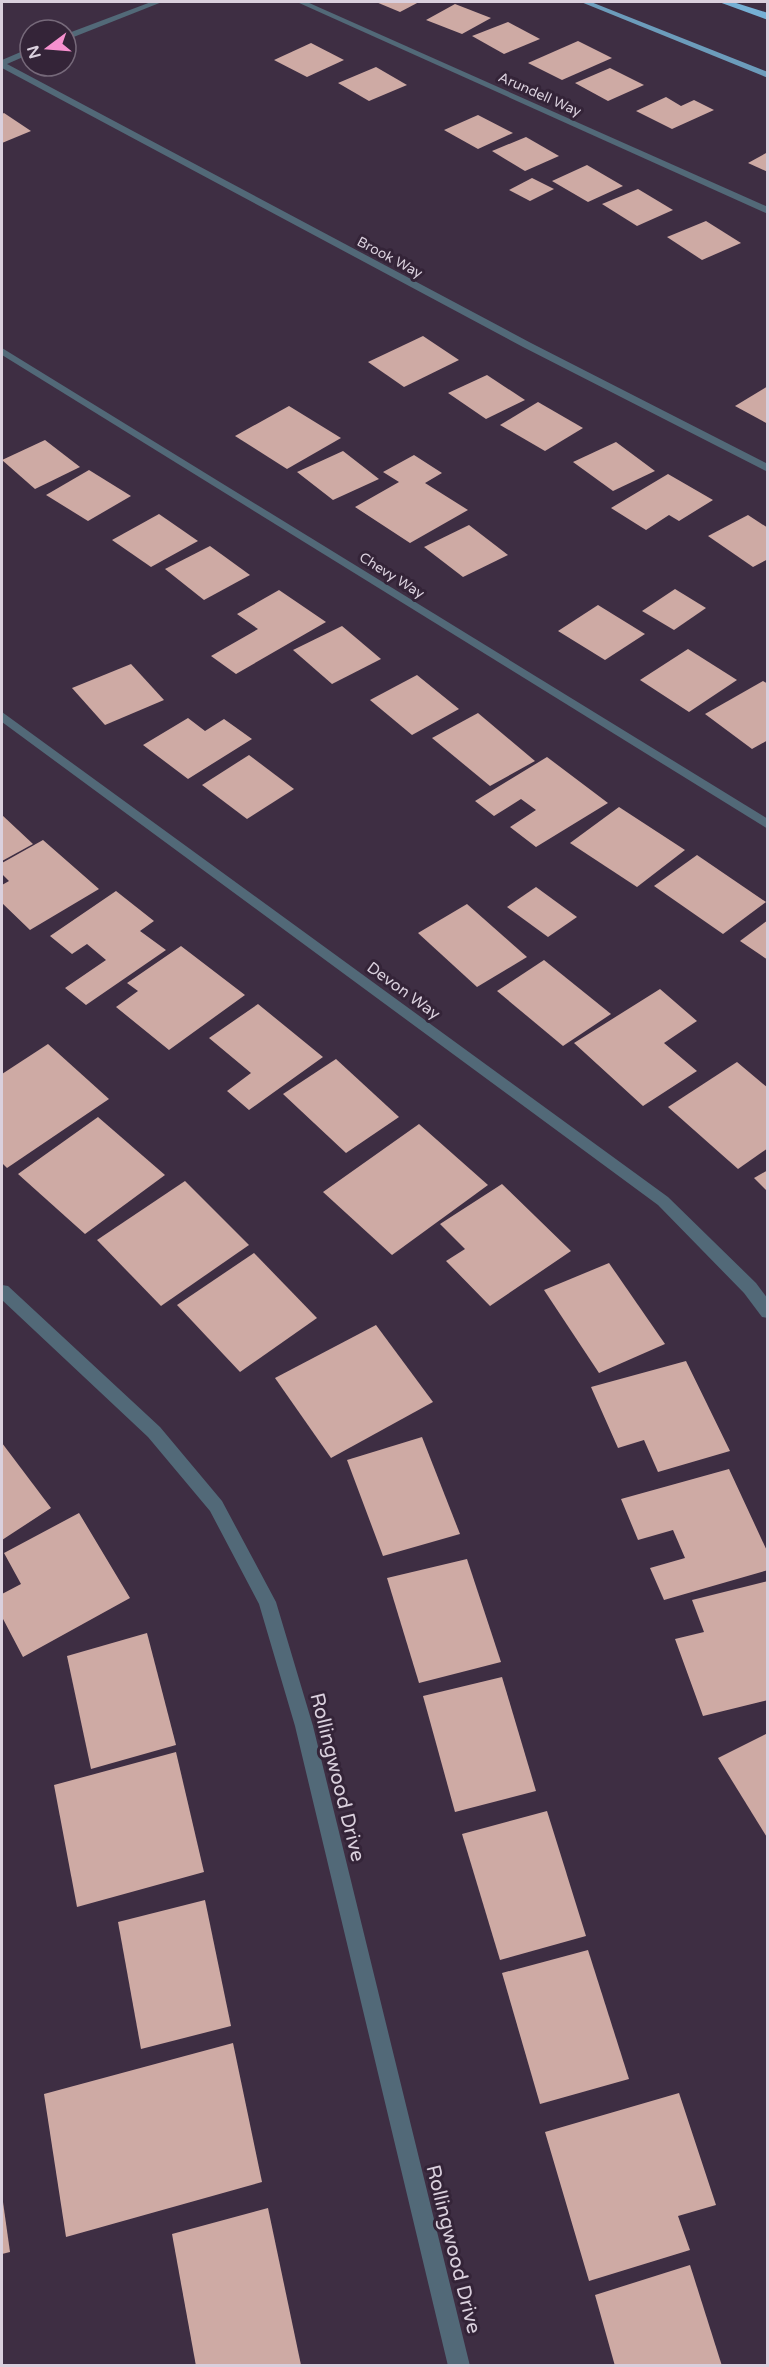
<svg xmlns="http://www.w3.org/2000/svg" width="769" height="2367" font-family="'Varela Round',sans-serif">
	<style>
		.building { fill: #ceaaa4 }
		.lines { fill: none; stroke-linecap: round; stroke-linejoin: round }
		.minor { fill: #526978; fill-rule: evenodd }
		.major { fill: #6c9cbb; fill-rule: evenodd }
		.highway { fill: #76b0d5; fill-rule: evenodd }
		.labels { text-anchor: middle; stroke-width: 6; stroke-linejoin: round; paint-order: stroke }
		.far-street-label { font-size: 14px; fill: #dad0dd; stroke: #342438 }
		.street-label { font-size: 16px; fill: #dad0dd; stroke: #342438 }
		.near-street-label { font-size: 20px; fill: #dad0dd; stroke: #342438 }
	</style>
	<rect width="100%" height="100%" fill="#3e2e43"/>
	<g class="building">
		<path d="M376 2H419L400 12Z"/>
		<path d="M455 4 491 18 462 34 426 20Z"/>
		<path d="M508 22 540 39 504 54 472 36Z"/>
		<path d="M578 41 612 58 562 80 528 63Z"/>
		<path d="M311 43 344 60 307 77 274 60Z"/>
		<path d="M376 67 407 85 369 101 338 83Z"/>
		<path d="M610 68 644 85 608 101 575 83Z"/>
		<path d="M666 97 681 106 694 100 714 110 672 129 636 111Z"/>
		<path d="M4 113 31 131 2 143V114Z"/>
		<path d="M478 115 513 133 478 149 444 130Z"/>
		<path d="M526 137 559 156 525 171 492 151Z"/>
		<path d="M768 152V172L748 163Z"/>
		<path d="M587 165 623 186 588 202 552 181Z"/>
		<path d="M532 178 554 189 530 201 509 190Z"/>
		<path d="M638 189 673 210 637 226 602 204Z"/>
		<path d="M706 221 741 243 702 260 667 237Z"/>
		<path d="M423 336 459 360 404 387 368 362Z"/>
		<path d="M487 375 525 400 486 419 448 393Z"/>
		<path d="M768 386V424L735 406Z"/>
		<path d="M538 402 583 428 545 451 500 425Z"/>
		<path d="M289 406 341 438 287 469 235 436Z"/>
		<path d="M45 440 80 467 35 489 2 460Z"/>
		<path d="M616 442 655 471 613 491 573 462Z"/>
		<path d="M343 451 379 479 333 500 297 472Z"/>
		<path d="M414 455 442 473 425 483 468 510 410 543 355 507 399 482 383 472Z"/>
		<path d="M89 470 131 496 88 521 46 495Z"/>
		<path d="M668 474 713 500 679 521 669 515 646 530 611 508Z"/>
		<path d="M159 514 198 541 151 567 112 540Z"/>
		<path d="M748 515 768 528V559L753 567 708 536Z"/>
		<path d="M469 525 508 555 463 577 424 547Z"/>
		<path d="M210 546 250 575 204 600 165 569Z"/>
		<path d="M675 589 706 608 674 630 642 611Z"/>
		<path d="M279 590 326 622 236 674 211 656 258 629 237 614Z"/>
		<path d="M598 605 645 634 605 660 558 631Z"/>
		<path d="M342 626 381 659 332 684 293 650Z"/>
		<path d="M688 649 737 680 689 712 640 680Z"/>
		<path d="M131 664 164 700 105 725 72 688Z"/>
		<path d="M417 675 459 709 412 735 370 700Z"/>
		<path d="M763 681 768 684V740L752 749 705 714Z"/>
		<path d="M478 713 535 761 490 786 432 738Z"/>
		<path d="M188 718 205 731 224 719 252 739 188 779 143 745Z"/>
		<path d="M249 755 294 789 247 819 202 785Z"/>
		<path d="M547 757 608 803 536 847 510 827 536 810 521 799 494 816 475 801Z"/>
		<path d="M619 807 685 850 637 887 570 843Z"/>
		<path d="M2 815 33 844 2 861Z"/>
		<path d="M43 840 99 889 30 930 2 903V885L9 881 2 874V863Z"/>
		<path d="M697 855 766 902 723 934 654 886Z"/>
		<path d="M536 887 577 917 548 937 507 907Z"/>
		<path d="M116 891 154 921 140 931 166 950 86 1005 65 988 106 960 87 944 72 954 50 936Z"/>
		<path d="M467 904 527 957 477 987 418 933Z"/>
		<path d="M768 920V960L740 941Z"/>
		<path d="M181 946 245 995 169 1050 116 1007 138 991 127 983Z"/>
		<path d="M544 960 611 1014 563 1046 497 991Z"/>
		<path d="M660 989 697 1021 664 1043 697 1071 643 1106 574 1043Z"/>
		<path d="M258 1004 323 1057 249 1110 227 1091 251 1073 209 1038Z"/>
		<path d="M48 1044 109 1099 7 1168 2 1163V1074Z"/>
		<path d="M336 1059 399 1117 346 1153 283 1094Z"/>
		<path d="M737 1062 768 1088V1148L738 1169 668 1107Z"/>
		<path d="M98 1117 165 1175 85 1234 18 1174Z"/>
		<path d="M419 1124 488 1185 392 1255 323 1192Z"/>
		<path d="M768 1170V1192L754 1178Z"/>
		<path d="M185 1181 249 1245 161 1306 97 1240Z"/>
		<path d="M502 1184 571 1251 490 1306 446 1261 465 1249 440 1224Z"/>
		<path d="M254 1253 317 1318 240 1372 177 1305Z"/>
		<path d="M609 1263 665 1344 599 1373 544 1290Z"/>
		<path d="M376 1325 433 1402 331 1458 275 1378Z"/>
		<path d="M686 1361 730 1451 658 1472 644 1440 618 1448 591 1387Z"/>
		<path d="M422 1437 460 1534 383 1556 347 1460Z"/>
		<path d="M2 1443 51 1508 2 1540Z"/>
		<path d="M729 1469 768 1553V1570L664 1600 650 1568 685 1558 673 1530 638 1540 621 1499Z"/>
		<path d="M79 1513 130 1598 23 1657 2 1617V1594L21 1584 4 1553Z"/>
		<path d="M467 1559 501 1662 419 1683 387 1578Z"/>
		<path d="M768 1581V1700L703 1716 675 1639 704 1632 692 1600Z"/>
		<path d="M147 1633 176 1745 91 1769 67 1656Z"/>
		<path d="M502 1677 536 1791 455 1812 423 1696Z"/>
		<path d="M768 1733V1839L718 1758Z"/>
		<path d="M176 1752 204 1872 77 1907 54 1785Z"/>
		<path d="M547 1811 586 1936 500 1960 462 1834Z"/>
		<path d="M205 1900 231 2026 141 2049 118 1922Z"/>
		<path d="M588 1950 629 2079 540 2104 502 1973Z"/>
		<path d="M233 2043 262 2182 66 2237 44 2094Z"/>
		<path d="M679 2093 716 2205 678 2216 690 2250 589 2281 545 2132Z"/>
		<path d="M2 2195 10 2252 2 2254Z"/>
		<path d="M268 2208 301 2365 196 2366 172 2234Z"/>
		<path d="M690 2265 722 2366H615L595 2295Z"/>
	</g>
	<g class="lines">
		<g class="minor">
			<path d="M151 2H162L66 40V34Z"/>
			<path d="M297 2H307L768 207V214Z"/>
			<path d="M30 48V54L7 64 531 343 768 464V472L523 347 2 68V60Z"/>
			<path d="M2 348 768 819V829L2 355Z"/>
			<path d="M2 712 668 1197 756 1283 768 1299V1318L762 1317 744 1293 658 1205 2 722Z"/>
			<path d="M2 1285 8 1286 160 1427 222 1501 276 1602 313 1726 470 2366H448L295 1726 259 1604 210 1511 148 1437 2 1300Z"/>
		</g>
		<path class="major" d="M581 2H591L768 72V78Z"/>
		<path class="highway" d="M719 2H733L768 13V20Z"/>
	</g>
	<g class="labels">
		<g class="far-street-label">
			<text transform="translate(540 94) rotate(24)" y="5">Arundell Way</text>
			<text transform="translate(390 257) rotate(28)" y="5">Brook Way</text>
			<text transform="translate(392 575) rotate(32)" y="5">Chevy Way</text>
		</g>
		<g class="street-label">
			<text transform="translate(404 990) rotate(36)" y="6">Devon Way</text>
		</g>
		<g class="near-street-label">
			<text transform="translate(338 1777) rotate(76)" y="7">Rollingwood Drive</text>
			<text transform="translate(454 2249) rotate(76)" y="7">Rollingwood Drive</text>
		</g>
	</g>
	<rect width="769" height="2367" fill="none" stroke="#dad0dd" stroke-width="6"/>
	<g transform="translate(48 48) rotate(254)"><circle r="28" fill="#342438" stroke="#76697a" stroke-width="1.5"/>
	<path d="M0-4.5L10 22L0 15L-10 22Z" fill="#f790cf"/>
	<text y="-9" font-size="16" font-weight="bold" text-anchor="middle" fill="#dad0dd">N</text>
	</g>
</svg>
